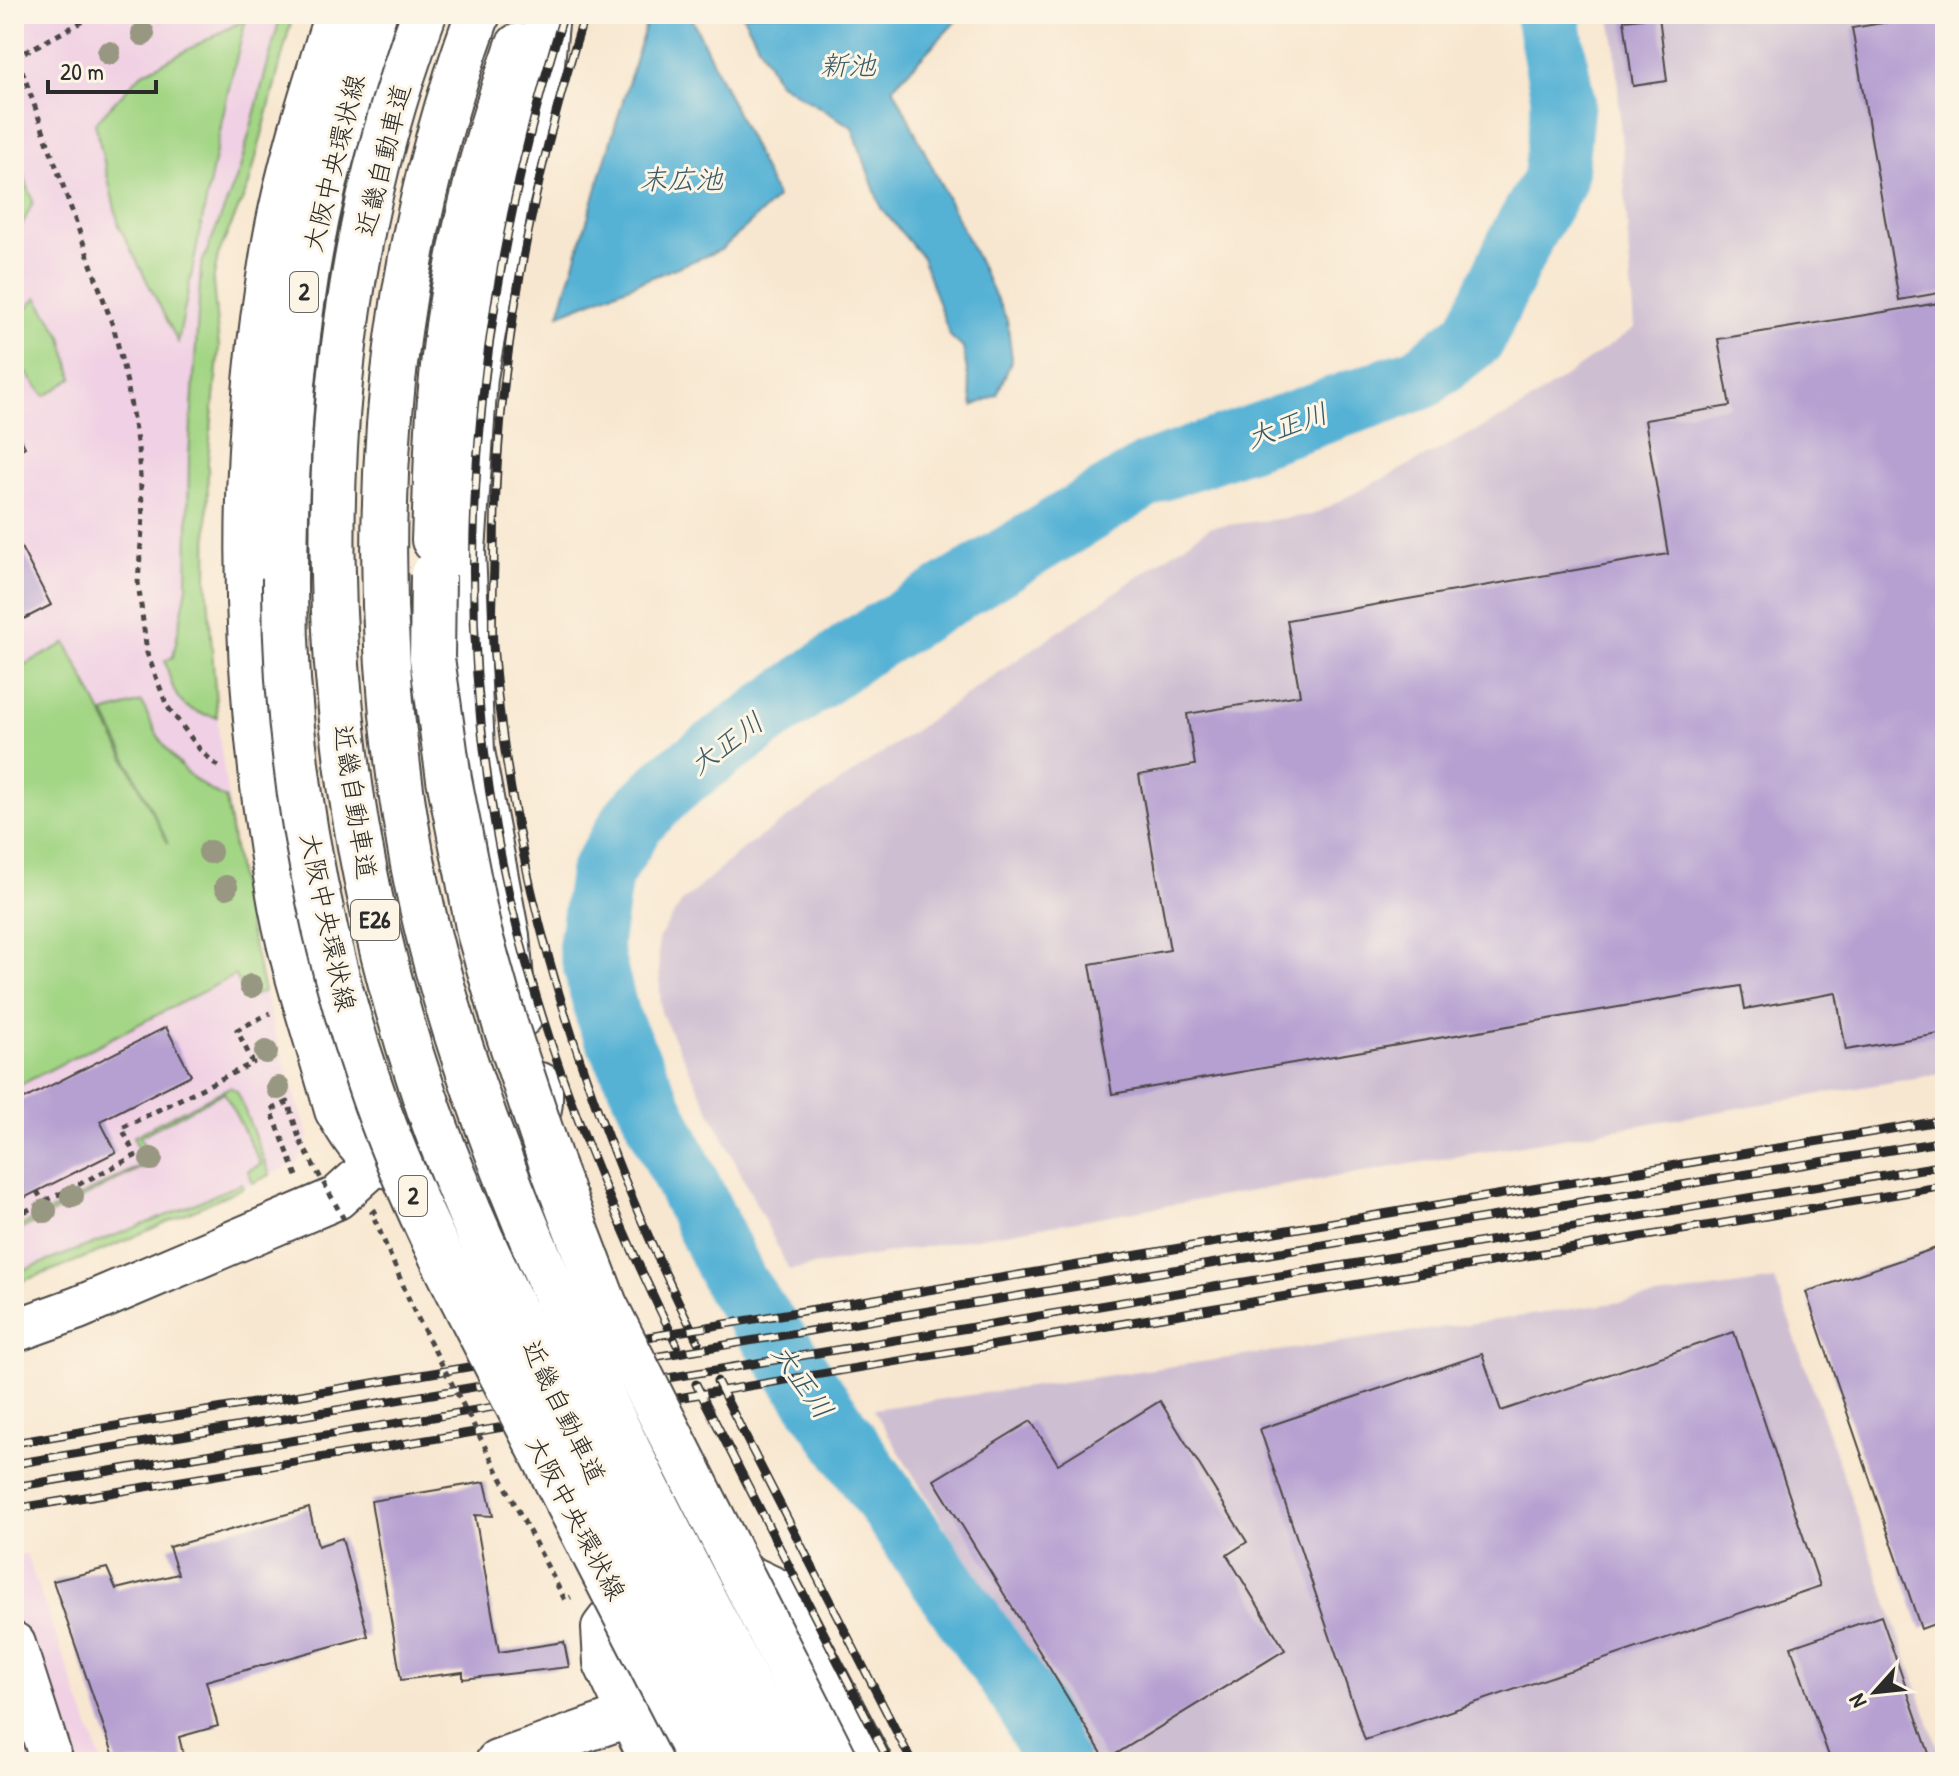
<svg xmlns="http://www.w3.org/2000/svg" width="1959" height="1776" font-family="'Patrick Hand','Klee One',sans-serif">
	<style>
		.built { fill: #f0d0e4 }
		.industrial { fill: #cebed1 }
		.green { fill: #a2d584; stroke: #668058; stroke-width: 2 }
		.water { fill: #57b2d5; stroke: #416e80; stroke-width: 2 }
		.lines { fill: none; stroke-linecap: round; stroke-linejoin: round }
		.river { stroke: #57b2d5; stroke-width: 64 }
		.building { fill: #b6a0d1 }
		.minor-casing { stroke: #4a4744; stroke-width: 46 }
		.major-casing { stroke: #4a4744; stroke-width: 48 }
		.path { stroke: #4a4744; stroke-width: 5; stroke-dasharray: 6 6; stroke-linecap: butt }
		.minor { stroke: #fff; stroke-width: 42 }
		.major { stroke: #fff; stroke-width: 44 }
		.rail-casing { stroke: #2b2b2b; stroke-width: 9 }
		.rail { stroke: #fcf5e5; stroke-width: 6; stroke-dasharray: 18; stroke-linecap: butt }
		.major-bridge-casing { stroke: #4a4744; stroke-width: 48; stroke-linecap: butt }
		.highway-bridge-casing { stroke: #4a4744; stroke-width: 48; stroke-linecap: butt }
		.path-bridge { stroke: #4a4744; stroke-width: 5; stroke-dasharray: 6 6; stroke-linecap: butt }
		.major-bridge { stroke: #fff; stroke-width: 44 }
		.highway-bridge { stroke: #fff; stroke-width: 44 }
		.tree { fill: #989781 }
		.labels { text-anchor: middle; stroke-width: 6; stroke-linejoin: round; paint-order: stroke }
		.shield { fill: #fcf5e5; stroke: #6a6863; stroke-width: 2 }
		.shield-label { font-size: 24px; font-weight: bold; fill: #2b2b2b }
		.street-label { font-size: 26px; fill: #2b2b2b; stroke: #fcf5e5 }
		.water-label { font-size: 28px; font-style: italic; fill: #3a5a66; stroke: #fcf5e5 }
	</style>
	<rect width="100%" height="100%" fill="#fcf5e5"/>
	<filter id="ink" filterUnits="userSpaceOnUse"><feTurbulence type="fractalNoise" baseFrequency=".0125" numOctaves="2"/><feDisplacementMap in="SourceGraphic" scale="16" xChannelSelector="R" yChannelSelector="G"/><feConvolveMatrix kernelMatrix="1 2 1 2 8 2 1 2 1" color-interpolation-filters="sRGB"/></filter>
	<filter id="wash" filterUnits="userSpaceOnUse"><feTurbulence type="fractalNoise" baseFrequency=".006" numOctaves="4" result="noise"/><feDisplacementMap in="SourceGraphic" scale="32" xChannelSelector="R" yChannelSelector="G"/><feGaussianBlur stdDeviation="1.8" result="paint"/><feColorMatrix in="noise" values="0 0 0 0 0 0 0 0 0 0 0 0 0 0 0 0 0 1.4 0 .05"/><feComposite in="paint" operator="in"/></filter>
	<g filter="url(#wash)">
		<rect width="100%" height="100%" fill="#f8e7d0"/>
		<g class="built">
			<path d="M14 14H293L249 185 218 255 213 282 219 348 208 460 207 581 219 735 242 897 275 1034 309 1137 297 1163 71 1264 14 1284Z"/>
			<path d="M26 1554 102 1762H14V1556Z"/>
		</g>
		<g class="industrial">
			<path d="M1609 14H1945V1073L789 1270 661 1013 658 939 682 902 744 848 1210 527 1312 515 1522 407 1634 328 1615 45Z"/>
			<path d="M1775 1280 1943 1762H1089L873 1409Z"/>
		</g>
		<g class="green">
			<path d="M281 14H293L249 185 218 255 213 282 219 348 208 460 207 581 217 717C177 711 175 697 165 661L173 657 187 587 189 456 201 266 239 172Z"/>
			<path d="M246 19 227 96 178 342 119 226 95 123 141 74Z"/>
			<path d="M14 146 33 202 18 234 14 232Z"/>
			<path d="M37 297 62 337 73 378 45 396 17 361 14 322Z"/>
			<path d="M66 643 168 843 104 713 142 702C159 746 184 779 226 799L242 897 264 991 246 1000 235 975 14 1088V670Z"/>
			<path d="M230 1087 237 1091 270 1175 253 1183 248 1171 261 1164 224 1092 154 1129 152 1126Z"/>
			<path d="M150 1128 152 1130 140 1137 152 1162 14 1233V1229L146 1163 133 1137Z"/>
			<path d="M242 1183 244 1187C168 1222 93 1257 14 1284V1274L173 1213Z"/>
		</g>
		<g class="water">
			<path d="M649 14H690L777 198 721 250 559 314Z"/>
			<path d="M742 14H963L893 87 1007 320 1012 359 997 395 973 406 963 348 950 336 922 257 881 208 852 127 778 82Z"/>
		</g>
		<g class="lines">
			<path class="river" d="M1056 1762 1026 1701 736 1284 608 1018 590 947 601 874 634 820 675 780 859 648 1152 472 1421 378 1475 336 1523 234 1555 179 1563 100 1547 14"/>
		</g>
		<g id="blocks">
			<g class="building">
				<path d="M1937 14H1945V292L1899 300 1852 28Z"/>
				<path d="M1659 16 1667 81 1633 86 1624 20Z"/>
				<path d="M1945 302V1033L1846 1050 1836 993 1745 1009 1741 986 1112 1094 1090 964 1170 950 1139 775 1195 765 1187 714 1300 695 1287 620 1668 554 1645 420 1730 406 1718 339Z"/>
				<path d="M14 426 25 447 14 453Z"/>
				<path d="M14 534 51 605 14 624Z"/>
				<path d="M166 1027 191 1075 100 1121 116 1152 14 1203V1104Z"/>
				<path d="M1945 1245V1620L1921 1629 1806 1292Z"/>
				<path d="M1734 1332 1820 1586 1365 1740 1260 1429 1482 1354 1501 1411Z"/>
				<path d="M1160 1401 1247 1542 1227 1555 1285 1650 1106 1760 934 1480 1031 1421 1058 1464Z"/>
				<path d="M485 1482 493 1516 475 1515 499 1652 564 1642 569 1667 463 1679V1672L401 1680 371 1501Z"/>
				<path d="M309 1508 318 1546 342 1538 368 1636 206 1681 218 1726 179 1737 185 1762H116L53 1581 107 1568 116 1589 178 1574 169 1547Z"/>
				<path d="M1881 1616 1932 1762H1831L1791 1647Z"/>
			</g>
		</g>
	</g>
	<g filter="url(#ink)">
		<use href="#blocks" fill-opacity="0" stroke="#4a4744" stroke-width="2"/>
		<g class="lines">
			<g class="minor-casing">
				<g id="minor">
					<path d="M14 1331 78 1308 337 1198 378 1161"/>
					<path d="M14 1644 52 1762"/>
					<path d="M497 1762 630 1715"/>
				</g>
			</g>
			<g class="major-casing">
				<g id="major">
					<path d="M337 14C314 87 290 161 276 236 237 451 241 672 278 888 290 963 317 1037 337 1110 348 1128 360 1152 380 1162 426 1186 514 1164 537 1115 541 1106 540 1094 540 1085"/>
					<path d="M434 540C436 493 436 446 440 399 449 281 478 158 518 46"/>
					<path d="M285 578C286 448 293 317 323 190 337 131 357 72 374 14"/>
					<path d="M521 1015 511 980 507 936 472 751 463 551 475 377 507 200 542 63 547 14"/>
					<path d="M653 1762 606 1663 604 1628 629 1595 682 1568H728L781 1593 869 1762"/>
				</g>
			</g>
			<g class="path">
				<path d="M14 48 114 329 127 383 138 448 143 517 138 582 147 653 167 706 201 751 222 770"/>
				<path d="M14 58 97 14"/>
				<path d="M297 1176 271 1110 288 1102 300 1141"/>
				<path d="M37 1191 43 1202"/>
				<path d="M14 1217 135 1156 122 1128 253 1063 237 1030 270 1013"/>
			</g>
			<use href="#minor" class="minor"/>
			<use href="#major" class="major"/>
			<g class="rail-casing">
				<g id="rail">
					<path d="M564 14C474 301 442 604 510 899 546 1053 607 1204 677 1345"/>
					<path d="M585 14C529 190 495 371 494 556 494 585 491 616 493 645 512 890 589 1123 698 1342"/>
					<path d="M717 1381 912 1762"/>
					<path d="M696 1384 889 1762"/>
					<path d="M14 1443 1945 1120"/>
					<path d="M14 1464 1945 1141"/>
					<path d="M14 1487 1945 1165"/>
					<path d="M14 1509 1945 1186"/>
				</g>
			</g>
			<use href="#rail" class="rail"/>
			<g class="major-bridge-casing">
				<g id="major-bridge">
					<path d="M433 575 432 658 449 779 479 932 505 1024 554 1171 605 1305 836 1762"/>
					<path d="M285 578C284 747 314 920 368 1080 406 1195 464 1303 520 1410 580 1527 641 1644 701 1762"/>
				</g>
			</g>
			<g class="highway-bridge-casing">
				<g id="highway-bridge">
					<path d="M424 14C296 358 308 749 424 1094 461 1205 514 1311 566 1415 624 1531 682 1647 741 1762"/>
					<path d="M478 14C380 280 362 564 409 842 436 1001 499 1168 565 1316 633 1467 712 1614 788 1762"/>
				</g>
			</g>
			<g class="path-bridge">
				<path d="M300 1141 346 1223"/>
				<path d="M377 1210 372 1213 414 1311 565 1600 571 1597"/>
			</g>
			<use href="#major-bridge" class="major-bridge"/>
			<use href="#highway-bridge" class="highway-bridge"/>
		</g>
		<g class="tree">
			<circle cx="143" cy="34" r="12"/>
			<circle cx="109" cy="53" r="12"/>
			<circle cx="210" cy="852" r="12"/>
			<circle cx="226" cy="887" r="12"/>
			<circle cx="251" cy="986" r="12"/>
			<circle cx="266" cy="1052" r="12"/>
			<circle cx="278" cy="1088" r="12"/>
			<circle cx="151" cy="1159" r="12"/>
			<circle cx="72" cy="1196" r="12"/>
			<circle cx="45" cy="1211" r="12"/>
		</g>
	</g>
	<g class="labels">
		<g class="shield">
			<rect x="290" y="272" width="28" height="40" rx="6"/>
			<rect x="351" y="900" width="48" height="40" rx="6"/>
			<rect x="399" y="1176" width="28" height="40" rx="6"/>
		</g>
		<g class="shield-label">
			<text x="304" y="300">2</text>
			<text x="375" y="928">E26</text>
			<text x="413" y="1204">2</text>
		</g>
		<g class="street-label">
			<text transform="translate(383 160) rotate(-76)" y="9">近畿自動車道</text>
			<text transform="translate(334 163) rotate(-76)" y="9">大阪中央環状線</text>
			<text transform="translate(355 802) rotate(81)" y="9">近畿自動車道</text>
			<text transform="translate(328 922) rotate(78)" y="9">大阪中央環状線</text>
			<text transform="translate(564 1412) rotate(64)" y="9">近畿自動車道</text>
			<text transform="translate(576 1518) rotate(62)" y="9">大阪中央環状線</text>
		</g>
		<g class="water-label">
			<text x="848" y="75">新池</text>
			<text x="681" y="189">末広池</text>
			<text transform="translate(1287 425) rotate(-19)" y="10">大正川</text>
			<text transform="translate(726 743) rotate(-36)" y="10">大正川</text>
			<text transform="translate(803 1381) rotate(55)" y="10">大正川</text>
		</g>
	</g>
	<rect width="1959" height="1776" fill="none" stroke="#fcf5e5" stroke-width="48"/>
	<g transform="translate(1875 1692) rotate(243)" stroke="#fcf5e5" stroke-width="6" paint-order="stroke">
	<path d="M0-6L14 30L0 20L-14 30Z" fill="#2b2b2b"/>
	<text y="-12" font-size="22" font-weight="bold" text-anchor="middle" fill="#2b2b2b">N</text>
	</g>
	<path d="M48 80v12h108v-12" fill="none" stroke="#2b2b2b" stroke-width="4"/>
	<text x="60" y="80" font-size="24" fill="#2b2b2b" stroke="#fcf5e5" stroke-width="6" paint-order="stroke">20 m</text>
</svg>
